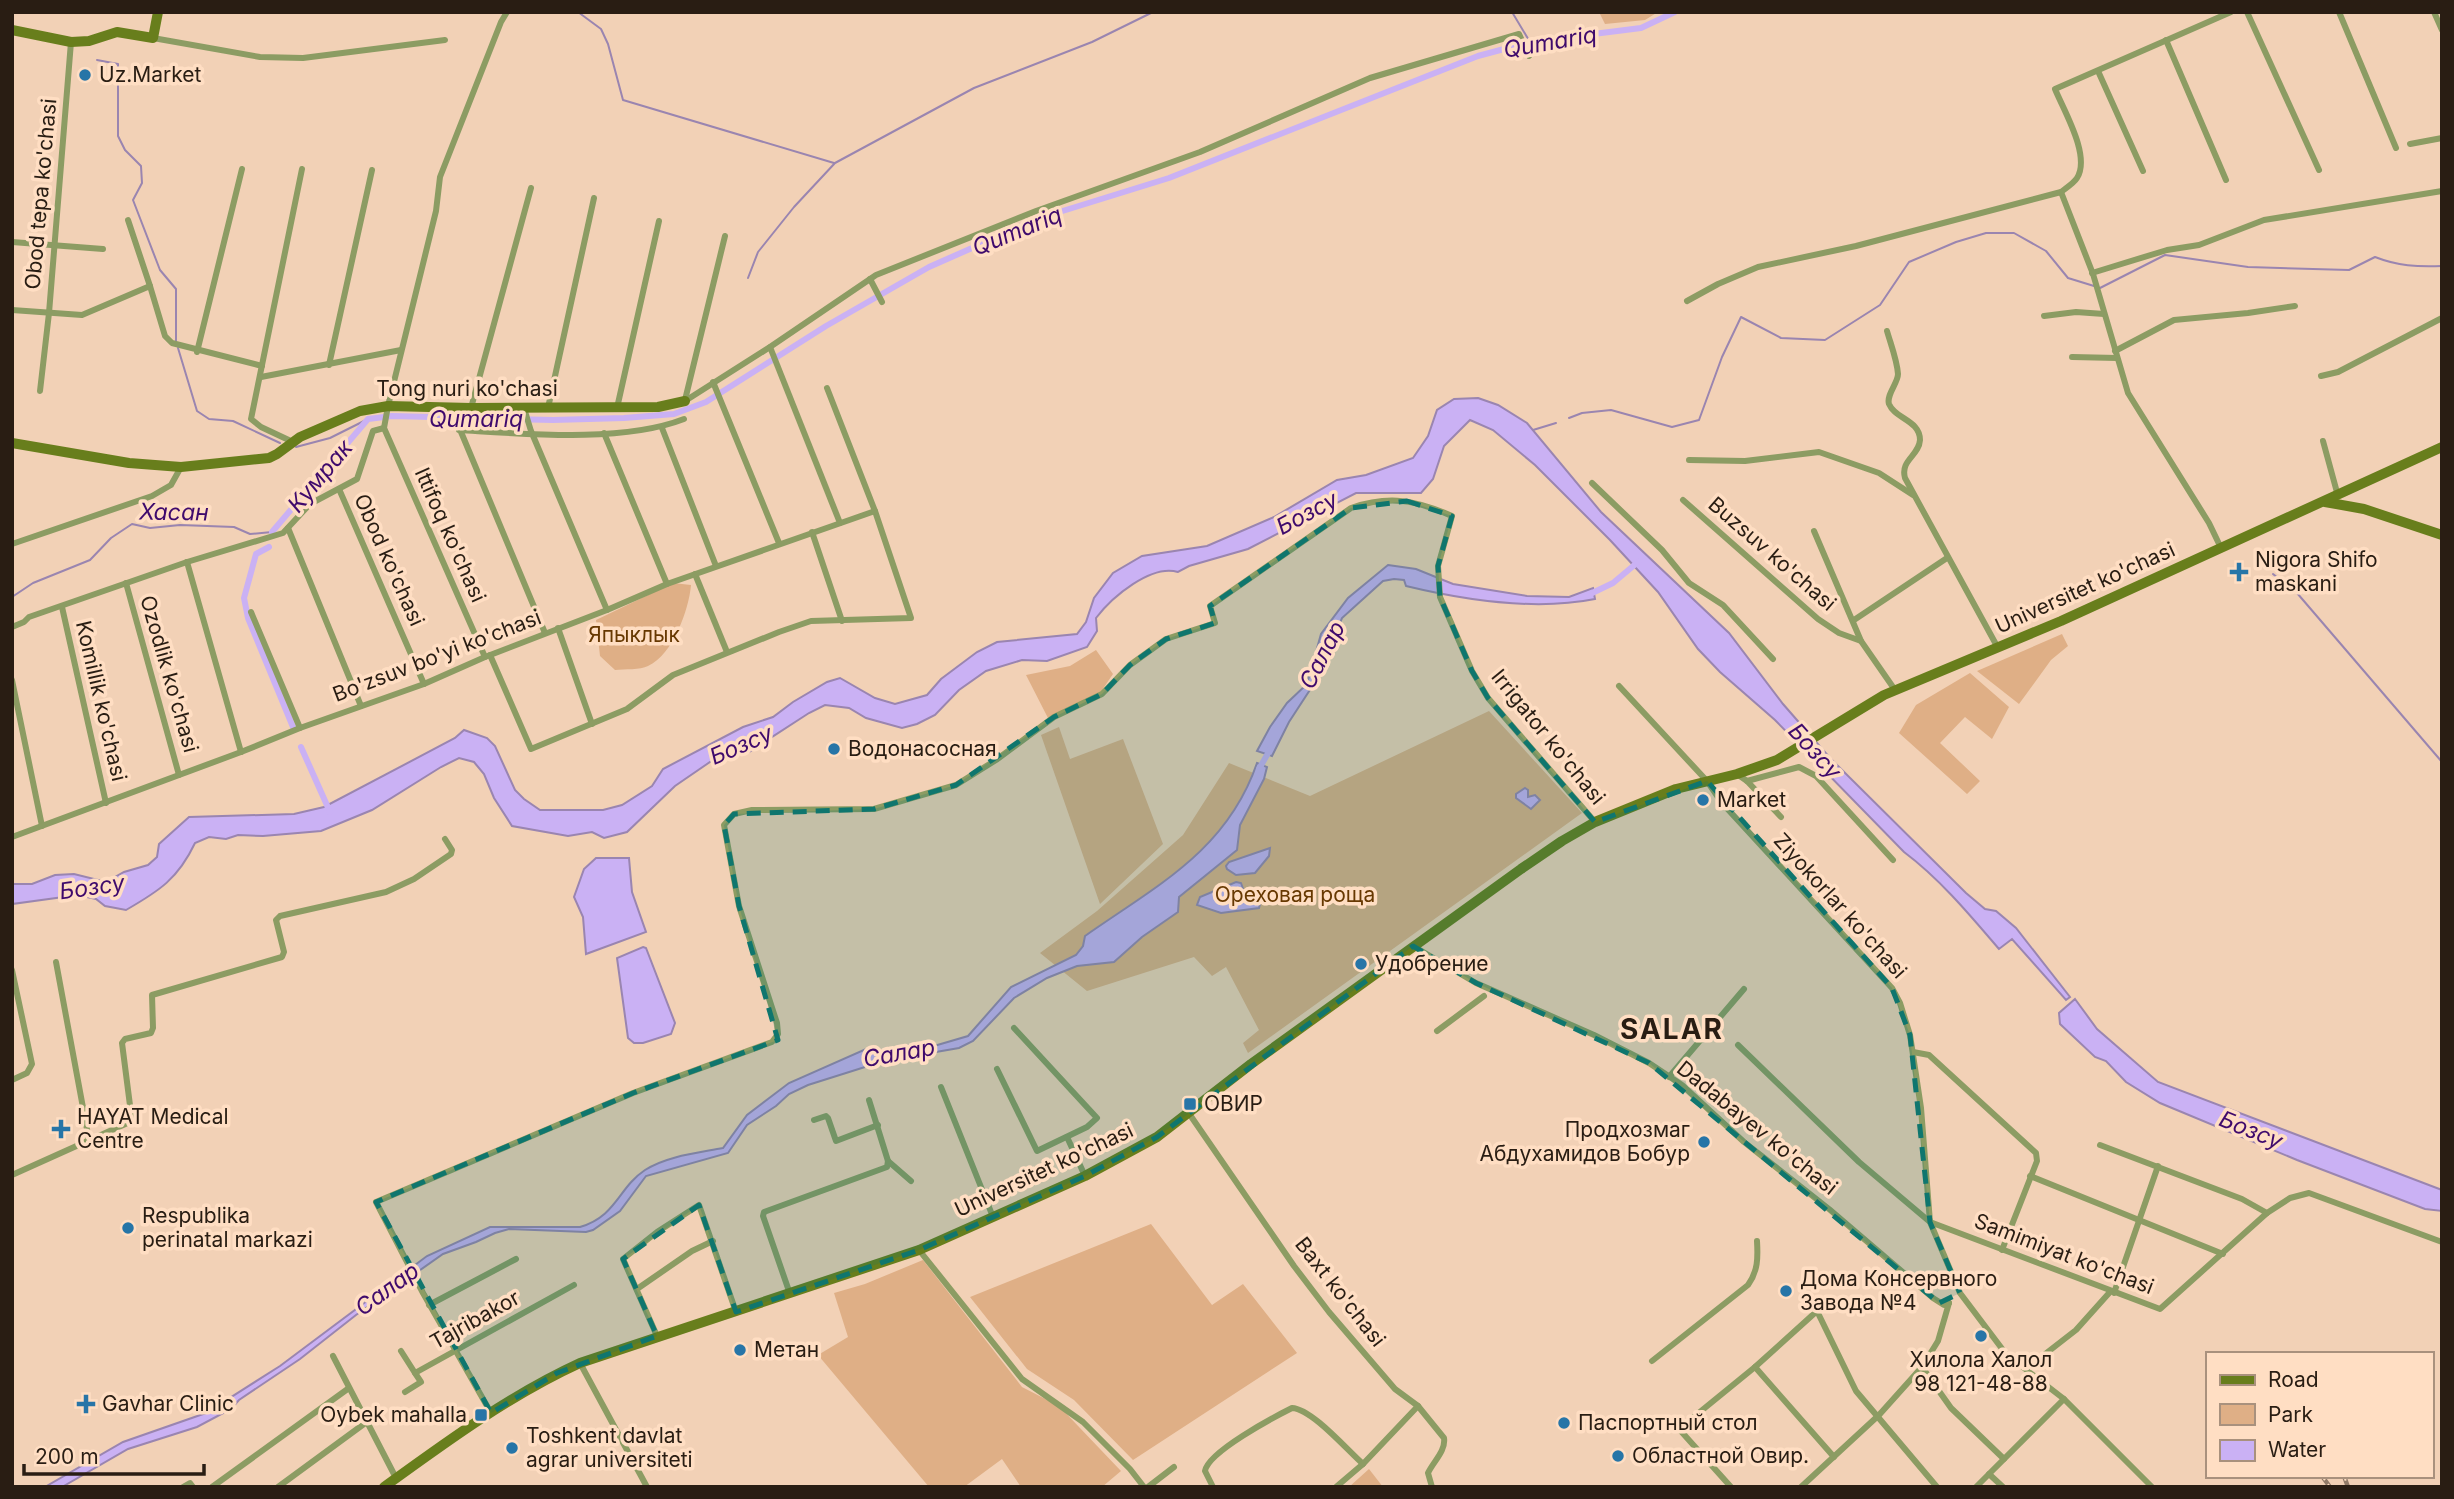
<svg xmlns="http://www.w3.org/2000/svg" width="2454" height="1499" font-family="Inter,sans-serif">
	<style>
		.green { fill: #dfaf86 }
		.water { fill: #cab1f4; stroke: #9a85b0; stroke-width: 2 }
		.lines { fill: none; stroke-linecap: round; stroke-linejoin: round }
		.stream { stroke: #9a85b0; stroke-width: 2 }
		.canal { stroke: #cab1f4; stroke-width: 6 }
		.street { stroke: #8c9c63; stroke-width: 6 }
		.secondary { stroke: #687e1c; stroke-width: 10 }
		.rail-casing { stroke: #927b68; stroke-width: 4.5 }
		.rail { stroke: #ffdec3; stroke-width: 2; stroke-dasharray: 5; stroke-linecap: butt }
		.marked { fill: #0f766e; fill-opacity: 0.2; stroke: #0f766e; stroke-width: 5; stroke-dasharray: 14 9; stroke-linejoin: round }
		.poi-dot { fill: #2775a7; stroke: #ffdec3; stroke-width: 2.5 }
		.labels { text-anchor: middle; stroke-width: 7; stroke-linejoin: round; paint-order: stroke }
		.poi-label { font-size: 21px; fill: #291d13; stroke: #ffdec3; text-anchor: start }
		.street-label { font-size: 21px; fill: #291d13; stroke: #ffdec3 }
		.park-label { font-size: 21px; fill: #673801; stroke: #ffdec3 }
		.water-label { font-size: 23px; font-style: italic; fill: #3f0a6c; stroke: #ffdec3 }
		.district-label { font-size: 28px; font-weight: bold; letter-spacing: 2px; fill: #291d13; stroke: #ffdec3 }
	</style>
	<rect width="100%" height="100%" fill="#f2d1b6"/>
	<g class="green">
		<path d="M1599 12H1658L1645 20 1605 24Z"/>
		<path d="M673 583 691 585C689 609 673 655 648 666 640 670 625 669 615 670L600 656 596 620Z"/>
		<path d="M2062 634 2068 646 2051 660 2019 704 1977 671Z"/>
		<path d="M1096 650 1113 674 1100 693 1048 718 1026 675 1070 666Z"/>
		<path d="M1970 673 2009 707 1992 739 1965 717 1940 743 1980 781 1967 794 1899 733 1916 705Z"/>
		<path d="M1489 711 1582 813 1248 1053 1243 1043 1259 1030 1226 967 1212 976 1194 957 1087 991 1040 953 1097 911 1183 835 1229 763 1310 796Z"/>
		<path d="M1059 727 1070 759 1123 739 1163 844 1100 904 1041 735Z"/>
		<path d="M1151 1224 1212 1305 1243 1284 1297 1353 1133 1460 1074 1400 1027 1369 970 1297Z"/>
		<path d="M923 1260 1022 1387 1059 1406 1121 1471 1102 1487H1021L1002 1459 964 1487H929L818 1355 848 1337 834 1293 865 1284Z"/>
		<path d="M1369 1469 1383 1487H1349Z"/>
	</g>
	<g class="water">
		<path d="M1478 398 1498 405 1527 423 1601 512 1729 633 1783 704 1830 758 1966 893 1985 909 1996 911 2016 928 2070 997 2066 1000 2012 939 1999 949C1970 915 1940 879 1904 852L1775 720 1720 672 1698 649 1658 592 1610 540 1535 465 1493 430 1470 420 1444 446 1433 479 1421 493H1356L1248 549 1189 566 1178 572C1151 564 1112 597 1096 618L1097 631 1087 647 1047 661 1022 660 986 671 959 690 935 715 917 724 902 728 866 718 849 708 825 705 809 713 749 752 710 762 675 786 627 832 604 838 592 832 568 836 512 826 494 798 484 774 474 762 459 758 441 767 372 810 321 831 263 836 238 835 226 839 209 837 195 843C178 879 159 891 126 910L105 906 96 899 78 895 12 904V884H32L55 875 74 874 106 882 124 872 148 865 157 857 159 844 189 817 294 814 324 807 455 738 464 730 487 738 495 746 515 790 524 799 540 810H603L622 805 652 786 663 769 743 727 773 717 793 702 827 682 840 678 875 698 895 704 927 695 941 679 977 652 997 642 1077 634 1086 622 1094 598 1113 573 1142 556 1207 546 1274 517 1337 480 1366 475 1413 458 1428 436 1437 410 1454 399Z"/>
		<path d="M1388 565 1416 569 1453 584 1527 596 1569 597 1593 588 1595 599C1535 611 1464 600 1406 586L1404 580 1394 579 1383 581 1342 618 1317 679 1289 722 1272 756 1257 751 1270 727 1287 703 1307 684 1321 634 1348 598Z"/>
		<path d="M1257 763 1267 767 1264 779 1240 825 1237 850 1179 897 1178 912 1142 937 1114 962 1077 966 1047 978 1014 998 973 1041 959 1048 884 1061 808 1085 789 1094 776 1106 747 1125 728 1153 646 1176 620 1211 593 1230 586 1232 509 1229 495 1233 476 1242 443 1254 356 1315 300 1359 239 1400 231 1409 197 1427 128 1449 62 1487H45L123 1442 206 1413 280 1366 427 1256 490 1227H580C617 1216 618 1188 645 1170 667 1156 697 1153 723 1148L747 1115 789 1083 866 1049 885 1051 909 1045 934 1046 968 1036 1011 987 1076 955 1083 946 1085 936C1156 886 1227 851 1257 763Z"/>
		<path d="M1525 788 1528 790V797L1535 795 1540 800 1531 809 1516 798V794Z"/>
		<path d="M1270 848 1269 856 1255 873 1236 875 1227 869 1226 866 1229 862Z"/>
		<path d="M596 858H629L632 892 646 932 586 954 583 917 574 897 584 869Z"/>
		<path d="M1236 882 1241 883 1247 900 1260 904 1259 908 1221 913 1197 905 1200 897Z"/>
		<path d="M643 947 646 948 675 1023 671 1034 643 1043H634L628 1038 617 958Z"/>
		<path d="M2075 999 2097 1029 2158 1082 2442 1190V1211L2425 1209 2297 1160 2160 1103 2126 1082 2106 1061 2095 1057 2060 1024 2059 1013Z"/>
	</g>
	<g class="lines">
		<g class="stream">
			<path d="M578 12 601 29 608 44 623 100 834 163"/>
			<path d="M1512 12 1530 42"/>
			<path d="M97 60 118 64V136L125 150 141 166 142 183 133 200 160 270 176 289V341"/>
			<path d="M748 278 758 252 794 207 835 163 974 88 1092 42 1153 12"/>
			<path d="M2100 288 2165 255 2248 267 2349 270 2375 257C2398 266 2417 267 2442 266"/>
			<path d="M178 348 197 411 209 419 233 421 280 443"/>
			<path d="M1569 418 1582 413 1611 410 1672 427 1699 420 1722 357 1741 317 1781 338 1825 340 1880 305 1909 262 1956 242 1986 233H2014L2046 251 2068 278 2094 286"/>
			<path d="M1533 430 1556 423"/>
			<path d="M296 447 330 438 368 419"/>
			<path d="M2273 574 2297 593 2442 762"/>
			<path d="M12 597 33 583 90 560 111 538 132 524 150 528 180 525 234 527 250 534 272 532"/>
		</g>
		<g class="canal">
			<path d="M272 532 368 419 392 416 553 420 624 418 674 414 706 402 826 326 929 267 1040 218 1169 178 1478 56 1530 42 1641 28 1675 12"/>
			<path d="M269 547 256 554 244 598 248 618 293 727"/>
			<path d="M1588 595 1613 583 1638 562"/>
			<path d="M301 747 330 812"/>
			<path d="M1259 769 1271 748"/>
		</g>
		<g class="street">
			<path d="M2247 12 2319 170"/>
			<path d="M2339 12 2396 148"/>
			<path d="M2434 12 2442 30"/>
			<path d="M153 38 260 57 303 58 445 40"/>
			<path d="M2166 40 2226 180"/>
			<path d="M2098 71 2143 171"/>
			<path d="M2410 144 2442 138"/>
			<path d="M2061 192 2093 274 2128 393 2209 523 2221 548"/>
			<path d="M128 220 150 286"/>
			<path d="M12 242 103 249"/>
			<path d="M2092 273 2167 250 2199 245 2264 220 2442 191"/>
			<path d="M870 279 882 302"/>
			<path d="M1687 301 1718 284 1758 267 1856 246 2061 192C2066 188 2074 183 2077 178 2091 156 2064 111 2055 89L2231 12"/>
			<path d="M12 310 82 315 150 286 165 336 172 343 262 366"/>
			<path d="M2044 316 2076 312 2104 314"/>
			<path d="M1887 331C1891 345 1897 360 1898 374 1898 383 1886 395 1889 404 1895 419 1920 420 1920 440 1919 456 1900 460 1905 478L1998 648"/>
			<path d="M770 347 840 523"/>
			<path d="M2115 351 2174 320 2248 313 2295 306"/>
			<path d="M197 352 242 169"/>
			<path d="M2072 357 2117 358"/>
			<path d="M329 365 372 170"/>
			<path d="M2321 376 2338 372 2442 318"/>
			<path d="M261 377 401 350"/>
			<path d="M713 382 779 543"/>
			<path d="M40 391 49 313 71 42"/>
			<path d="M685 400 725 236"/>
			<path d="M685 401 770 347 876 275 1036 211 1200 152 1370 78 1519 34 1529 56"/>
			<path d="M451 408 545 633"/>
			<path d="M471 408 531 188"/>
			<path d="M524 408 531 431 607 610"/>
			<path d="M548 408 594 198"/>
			<path d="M617 408 659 221"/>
			<path d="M662 428 716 566"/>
			<path d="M459 430C526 434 622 443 684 419"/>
			<path d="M604 433 667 584"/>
			<path d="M2323 441 2338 496"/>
			<path d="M293 442 261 427 251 419 302 169"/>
			<path d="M1689 460 1745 461 1819 452 1879 473 1913 495"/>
			<path d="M1592 483 1662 550 1689 583 1723 605 1773 659"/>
			<path d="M339 489 424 684"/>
			<path d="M1683 500 1818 619 1839 633 1861 641 1895 690"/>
			<path d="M288 528 361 706"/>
			<path d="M1814 531 1861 641"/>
			<path d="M812 532 842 621"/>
			<path d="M12 544 152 496 171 485 181 467"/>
			<path d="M187 562 241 752"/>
			<path d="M695 574 727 652"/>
			<path d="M126 583 179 775"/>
			<path d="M62 607 106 803"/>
			<path d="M251 612 300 728"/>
			<path d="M1854 620 1947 558"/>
			<path d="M12 627 24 622 29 617 187 562 283 533 310 504 357 479 373 431 384 428"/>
			<path d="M558 628 592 724"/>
			<path d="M490 655 531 749 627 709 673 675 779 632 811 621 911 618 875 511 827 388"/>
			<path d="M485 657 384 428 388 406 436 211 440 177 501 22 507 12"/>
			<path d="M12 680 42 826"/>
			<path d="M1619 686 1707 781 1722 803 1892 988 1900 1003 1910 1035 1921 1108 1930 1222 1960 1293 2006 1354 2064 1399 2152 1487"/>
			<path d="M1737 774 1747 781 1781 817"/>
			<path d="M1747 781 1799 767 1816 776 1893 860"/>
			<path d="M12 837 241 752 300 728 424 684 485 657 607 610 667 584 875 511"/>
			<path d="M1413 946 1476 983 1594 1035 1649 1063 1682 1085 1744 1142 1829 1209 1933 1298 1944 1305 1949 1303"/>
			<path d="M56 962 89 1140"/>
			<path d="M12 970 32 1064 27 1073 12 1080"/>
			<path d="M1437 1031 1484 996"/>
			<path d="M1738 1045 1859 1162 1930 1222 2160 1309 2267 1213 2290 1198 2309 1193 2442 1242"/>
			<path d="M1913 1052 1929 1055 2036 1153 2037 1161 2002 1250"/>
			<path d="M997 1069 1037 1151 1087 1127 1097 1118 1014 1028"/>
			<path d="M1669 1077 1744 989"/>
			<path d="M941 1087 993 1217"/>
			<path d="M1188 1112 1294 1266 1329 1312 1395 1389 1418 1406 1444 1438C1446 1451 1433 1462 1428 1473L1432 1487"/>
			<path d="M814 1120 826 1116 828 1118 836 1141 878 1125"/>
			<path d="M1067 1137 1085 1176"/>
			<path d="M2100 1145 2242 1199 2267 1213"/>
			<path d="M888 1161 911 1181"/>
			<path d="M12 1175 132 1121 122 1043 125 1039 151 1033 153 1028 152 995 282 957 284 952 276 920 280 916 386 892 414 879 451 854 452 850 445 839"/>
			<path d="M2030 1176 2223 1254"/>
			<path d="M919 1250 1022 1379 1083 1422 1130 1469 1144 1487"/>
			<path d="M637 1289 692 1251 713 1241"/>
			<path d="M2114 1293 2158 1166"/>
			<path d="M790 1294 763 1216 764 1212 887 1167 888 1161 869 1100"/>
			<path d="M429 1305 516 1259"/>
			<path d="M364 1312 415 1278"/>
			<path d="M657 1336 623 1259 657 1232 699 1205 736 1312"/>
			<path d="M401 1351 415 1373 574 1285"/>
			<path d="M333 1356 396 1478"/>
			<path d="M1652 1361 1748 1285C1758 1271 1758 1258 1757 1241"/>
			<path d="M580 1363 647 1487"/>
			<path d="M1755 1367 1834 1457"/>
			<path d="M1922 1367 1951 1408 2004 1459"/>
			<path d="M2026 1369 2076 1330 2110 1292"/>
			<path d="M405 1392 421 1382 415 1373"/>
			<path d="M491 1413 423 1293 376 1202 633 1093 772 1042 778 1034 777 1023 739 906 724 825 734 814 752 810 874 809 956 785 996 760 1054 717 1102 694 1130 665 1166 639 1215 623 1210 606 1351 508C1389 495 1416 500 1452 516L1438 566 1440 597 1472 671 1488 698 1595 822"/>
			<path d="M1989 1474 2003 1487"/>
			<path d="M183 1487 190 1483 193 1487"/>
			<path d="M212 1487 349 1388"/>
			<path d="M278 1487 368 1421"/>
			<path d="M1148 1487 1174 1467"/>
			<path d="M1213 1487 1205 1471C1208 1452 1274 1417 1292 1408 1312 1409 1347 1450 1363 1464"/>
			<path d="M1336 1487 1363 1464 1418 1406"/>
			<path d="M1731 1487 1679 1429 1755 1367 1817 1311 1856 1391 1937 1487"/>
			<path d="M1801 1487 1879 1415 1922 1367 1938 1341 1949 1303"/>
			<path d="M1976 1487 2064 1399"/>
		</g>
		<g class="secondary">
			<path d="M12 30 71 42 89 41 117 32 153 38 158 12"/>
			<path d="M12 443 129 463 181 467 269 458 277 454 300 437 360 411 388 406 471 408 658 407 685 401"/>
			<path d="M2325 502 2364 509 2442 535"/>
			<path d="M384 1487C446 1442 510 1395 580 1363L919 1250 1085 1176 1157 1137 1251 1064 1521 869 1562 841 1595 822 1676 789 1737 774 1777 760 1884 695 2061 621 2442 447"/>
		</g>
		<g class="rail-casing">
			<g id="rail">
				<path d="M2322 1476 2330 1487"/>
				<path d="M2344 1476 2348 1487"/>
			</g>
		</g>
		<use href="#rail" class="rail"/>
	</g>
	<path class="marked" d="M1407 501 1452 516 1438 566 1440 597 1472 671 1488 698 1595 822 1707 781 1892 988 1910 1035 1930 1222 1960 1293 1939 1303 1649 1063 1476 983 1413 946 1157 1137 1085 1176 919 1250 736 1312 699 1205 623 1259 657 1336 557 1373 491 1413 376 1202 633 1093 778 1040 739 906 724 825 734 814 874 809 956 785 1054 717 1102 694 1130 665 1166 639 1215 623 1210 606 1351 508Z"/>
	<g class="poi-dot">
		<circle cx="85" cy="75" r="7"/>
		<path d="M2235.5 561.5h7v7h7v7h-7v7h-7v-7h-7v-7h7z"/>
		<circle cx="834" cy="749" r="7"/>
		<circle cx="1703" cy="800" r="7"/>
		<circle cx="1361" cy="964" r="7"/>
		<rect x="1183" y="1097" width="14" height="14" rx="3.5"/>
		<path d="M57.5 1118.5h7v7h7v7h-7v7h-7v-7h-7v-7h7z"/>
		<circle cx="1704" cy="1142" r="7"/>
		<circle cx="128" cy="1228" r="7"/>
		<circle cx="1786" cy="1291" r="7"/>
		<circle cx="1981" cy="1336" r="7"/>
		<circle cx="740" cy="1350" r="7"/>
		<path d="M82.5 1393.5h7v7h7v7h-7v7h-7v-7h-7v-7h7z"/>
		<rect x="474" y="1408" width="14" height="14" rx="3.5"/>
		<circle cx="1564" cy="1423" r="7"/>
		<circle cx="512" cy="1448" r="7"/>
		<circle cx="1618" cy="1456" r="7"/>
	</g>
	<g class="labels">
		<g class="poi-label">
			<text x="99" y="82">Uz.Market</text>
			<text x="2255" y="567">Nigora Shifo<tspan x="2255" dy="24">maskani</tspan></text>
			<text x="848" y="756">Водонасосная</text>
			<text x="1717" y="807">Market</text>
			<text x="1375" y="971">Удобрение</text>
			<text x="1204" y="1111">ОВИР</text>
			<text x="77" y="1124">HAYAT Medical<tspan x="77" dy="24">Centre</tspan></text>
			<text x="1690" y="1137" text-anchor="end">Продхозмаг<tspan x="1690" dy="24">Абдухамидов Бобур</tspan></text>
			<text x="142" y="1223">Respublika<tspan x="142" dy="24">perinatal markazi</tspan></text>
			<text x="1800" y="1286">Дома Консервного<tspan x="1800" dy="24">Завода №4</tspan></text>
			<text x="754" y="1357">Метан</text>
			<text x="1981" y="1367" text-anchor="middle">Хилола Халол<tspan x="1981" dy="24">98 121-48-88</tspan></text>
			<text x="102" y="1411">Gavhar Clinic</text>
			<text x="467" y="1422" text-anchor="end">Oybek mahalla</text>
			<text x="1578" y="1430">Паспортный стол</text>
			<text x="526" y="1443">Toshkent davlat<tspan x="526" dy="24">agrar universiteti</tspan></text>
			<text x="1632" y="1463">Областной Овир.</text>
		</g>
		<g class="street-label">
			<text transform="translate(41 194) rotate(-85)" y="7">Obod tepa ko'chasi</text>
			<text x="467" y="396">Tong nuri ko'chasi</text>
			<text transform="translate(450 535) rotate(66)" y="7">Ittifoq ko'chasi</text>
			<text transform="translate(1772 554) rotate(41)" y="7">Buzsuv ko'chasi</text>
			<text transform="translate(389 560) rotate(66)" y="7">Obod ko'chasi</text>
			<text transform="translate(2085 588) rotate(-24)" y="7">Universitet ko'chasi</text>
			<text transform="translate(437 656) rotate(-21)" y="7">Bo'zsuv bo'yi ko'chasi</text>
			<text transform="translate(169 674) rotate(74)" y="7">Ozodlik ko'chasi</text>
			<text transform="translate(101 701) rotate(77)" y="7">Komillik ko'chasi</text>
			<text transform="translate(1548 737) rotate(51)" y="7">Irrigator ko'chasi</text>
			<text transform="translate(1840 906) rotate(48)" y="7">Ziyokorlar ko'chasi</text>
			<text transform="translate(1757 1128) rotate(39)" y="7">Dadabayev ko'chasi</text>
			<text transform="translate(1044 1170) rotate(-25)" y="7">Universitet ko'chasi</text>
			<text transform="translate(2064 1254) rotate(21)" y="7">Samimiyat ko'chasi</text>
			<text transform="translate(1340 1292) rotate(52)" y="7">Baxt ko'chasi</text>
			<text transform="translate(475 1320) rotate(-29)" y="7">Tajribakor</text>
		</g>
		<g class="park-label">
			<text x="634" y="642">Япыклык</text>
			<text x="1295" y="902">Ореховая роща</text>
		</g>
		<g class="water-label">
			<text transform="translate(1550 42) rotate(-10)" y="8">Qumariq</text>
			<text transform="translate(1017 231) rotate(-22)" y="8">Qumariq</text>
			<text x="476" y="427">Qumariq</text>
			<text transform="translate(320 476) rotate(-50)" y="8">Кумрак</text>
			<text transform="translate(174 512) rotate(1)" y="8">Хасан</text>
			<text transform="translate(1307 513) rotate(-28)" y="8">Бозсу</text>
			<text transform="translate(1322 655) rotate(-63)" y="8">Салар</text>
			<text transform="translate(741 745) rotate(-23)" y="8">Бозсу</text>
			<text transform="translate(1815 751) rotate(48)" y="8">Бозсу</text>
			<text transform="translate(92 887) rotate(-8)" y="8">Бозсу</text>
			<text transform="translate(899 1053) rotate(-10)" y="8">Салар</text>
			<text transform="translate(2251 1130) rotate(22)" y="8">Бозсу</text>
			<text transform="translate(387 1289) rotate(-36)" y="8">Салар</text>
		</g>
		<g class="district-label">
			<text x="1672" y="1039">SALAR</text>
		</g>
	</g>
	<rect width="2454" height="1499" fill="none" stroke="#291d13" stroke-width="28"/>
	<rect x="2206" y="1352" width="228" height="126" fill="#ffdec3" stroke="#a9917d" stroke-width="2"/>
	<rect x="2220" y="1375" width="35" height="10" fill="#687e1c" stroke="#a9917d" stroke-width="2"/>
	<text x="2268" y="1387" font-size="21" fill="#291d13">Road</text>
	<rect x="2220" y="1404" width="35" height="21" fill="#dfaf86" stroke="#a9917d" stroke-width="2"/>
	<text x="2268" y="1422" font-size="21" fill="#291d13">Park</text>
	<rect x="2220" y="1440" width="35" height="21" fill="#cab1f4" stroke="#a9917d" stroke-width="2"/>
	<text x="2268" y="1457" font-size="21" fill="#291d13">Water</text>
	<path d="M24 1464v10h180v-10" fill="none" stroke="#291d13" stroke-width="3.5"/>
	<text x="35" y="1464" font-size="21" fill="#291d13" stroke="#ffdec3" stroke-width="5" paint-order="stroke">200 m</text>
</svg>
